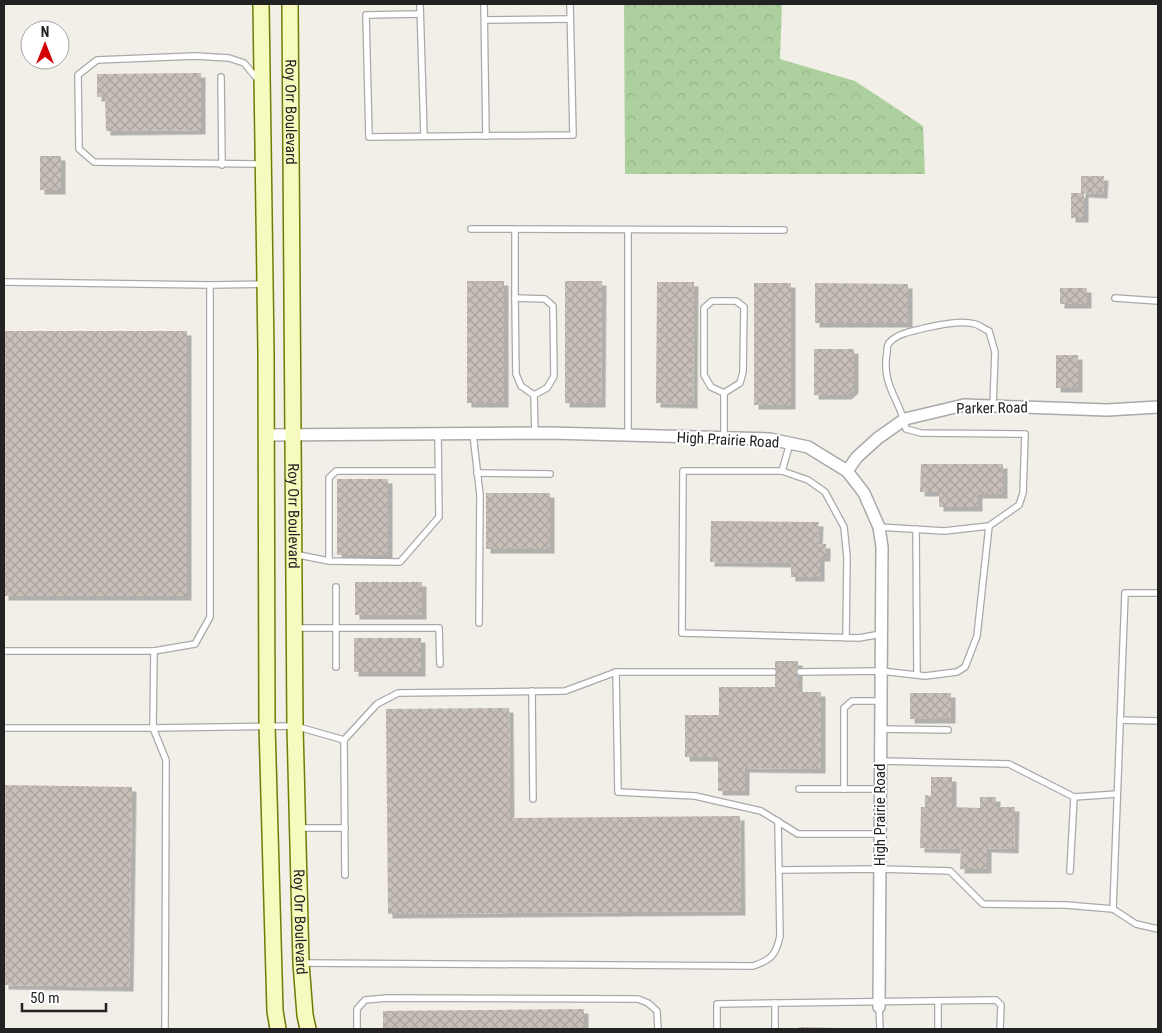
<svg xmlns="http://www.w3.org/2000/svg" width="1162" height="1033" font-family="'Roboto Condensed',sans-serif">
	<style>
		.forest { fill: url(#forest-crowns) }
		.building { fill: url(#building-cross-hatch); filter: url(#shadow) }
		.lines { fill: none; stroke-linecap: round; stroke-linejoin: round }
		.lane-casing { stroke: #a9a9a9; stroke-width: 8 }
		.street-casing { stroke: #a9a9a9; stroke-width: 14 }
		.secondary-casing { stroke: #707d05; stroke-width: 18 }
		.lane { stroke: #fff; stroke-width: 5.5 }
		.street { stroke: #fff; stroke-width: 11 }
		.secondary { stroke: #f7fabf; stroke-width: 15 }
		.labels { text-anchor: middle; stroke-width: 4; stroke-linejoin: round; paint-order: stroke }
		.street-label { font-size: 15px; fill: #222; stroke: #fff }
	</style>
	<defs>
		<pattern id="forest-crowns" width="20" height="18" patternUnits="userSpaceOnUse" patternTransform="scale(1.25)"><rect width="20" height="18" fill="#add19e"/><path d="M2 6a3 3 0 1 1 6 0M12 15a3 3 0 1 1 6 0" fill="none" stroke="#95b388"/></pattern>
		<pattern id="building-cross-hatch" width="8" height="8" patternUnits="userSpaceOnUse" patternTransform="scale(1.25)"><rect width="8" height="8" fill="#c7bfb8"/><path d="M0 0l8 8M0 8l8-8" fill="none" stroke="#aba49e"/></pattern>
		<filter id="shadow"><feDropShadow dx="4.5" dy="4.5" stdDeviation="0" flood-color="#0004"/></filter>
	</defs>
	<rect width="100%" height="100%" fill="#f2efe9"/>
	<path class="forest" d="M624 4H782L780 59 855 81 923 126 925 174H625Z"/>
	<g class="building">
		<path d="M201 73V130L106 131 105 97H97V74Z"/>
		<rect x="40" y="156" width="21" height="34"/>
		<path d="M1081 176H1104L1103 194 1084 193V218H1071V193H1081Z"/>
		<rect x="467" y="281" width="37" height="122"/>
		<path d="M565 281H602L601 403H565Z"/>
		<path d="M657 282H694L693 404 656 403Z"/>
		<rect x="754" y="283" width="37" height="122"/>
		<path d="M815 283 908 284V323H815Z"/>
		<rect x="1060" y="288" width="27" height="16"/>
		<rect x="4" y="331" width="183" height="265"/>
		<path d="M814 349H854V389L847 395H814Z"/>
		<rect x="1056" y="355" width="22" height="33"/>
		<path d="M921 464H1003V494H978V507H939V492H920Z"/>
		<rect x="337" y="479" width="51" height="76"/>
		<rect x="486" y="493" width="64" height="56"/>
		<path d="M711 521 819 522 818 544H826V557H820V577H791V563L710 562Z"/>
		<rect x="355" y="582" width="67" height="33"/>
		<rect x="354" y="638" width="67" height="34"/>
		<path d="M775 661H798V692H821V769L745 768V791H718V757H685V715H719V687H775Z"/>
		<rect x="910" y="693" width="41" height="26"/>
		<path d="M509 708 510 818 740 816 741 911 388 914 386 709Z"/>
		<path d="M931 777H952V807L980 808V797H996V807H1015L1014 849 987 848V869H960L961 849 920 848 921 807H925V795L931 796Z"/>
		<path d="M4 785 132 787 129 987 4 985Z"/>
		<path d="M584 1009V1029H383V1011Z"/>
		<path d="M799 1027 840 1028V1029H799Z"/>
	</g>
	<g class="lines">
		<g class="lane-casing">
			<g id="lane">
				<path d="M420 4 424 135"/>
				<path d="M484 4 486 136"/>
				<path d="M420 14 366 15 369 137 573 135 570 4"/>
				<path d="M485 20 570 19"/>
				<path d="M221 77 222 165"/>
				<path d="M259 81 244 63 229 58 195 56 97 60 78 75 79 149 94 162 261 164"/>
				<path d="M471 229 784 230"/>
				<path d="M515 230V298"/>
				<path d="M628 230V435"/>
				<path d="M4 282 210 285"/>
				<path d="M1115 298 1158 301"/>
				<path d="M724 393 711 387 704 375V308L712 301H736L744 307 743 372 740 383 724 393V438"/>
				<path d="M534 395 521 386 516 374 515 298 545 299 553 306 554 376 547 388 534 395 535 434"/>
				<path d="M473 434 480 495 479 623"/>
				<path d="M782 471 790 443"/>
				<path d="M477 473 550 474"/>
				<path d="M879 527 944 531 989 526 1019 505 1023 493 1025 434 921 433 906 429C901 400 881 387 887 352 887 349 887 344 890 342 898 333 914 331 925 328 939 325 960 320 975 324 979 325 984 329 989 331L995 352 993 406"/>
				<path d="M916 529 917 674"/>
				<path d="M294 554 329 561 400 562 439 517 438 434"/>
				<path d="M329 561V478L336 471H438"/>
				<path d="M336 587V667"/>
				<path d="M296 628H439L440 664"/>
				<path d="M846 638 847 557 844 527 825 492 808 480 782 471H683L682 633 859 638 881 634"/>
				<path d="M4 651H154"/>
				<path d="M616 672 618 792 695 796 761 811 798 834H880"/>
				<path d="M800 672 881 671 925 676 957 672 965 667 977 636 989 526"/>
				<path d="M532 691 533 799"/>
				<path d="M1120 720 1158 721"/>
				<path d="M4 728H153L154 651 195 644 210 617V285L263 284"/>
				<path d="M881 729 948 730"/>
				<path d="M344 740 377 704 398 693 565 691 616 672H773"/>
				<path d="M881 761 1009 764 1074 797 1070 871"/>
				<path d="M799 789H880"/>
				<path d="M844 789V708L852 701H881"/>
				<path d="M1074 797 1117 794"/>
				<path d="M298 828H345"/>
				<path d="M779 870 880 869 950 871 983 904 1066 905 1113 909 1136 924 1158 929"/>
				<path d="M1113 909 1125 593H1158"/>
				<path d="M301 963 753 966C771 960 776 955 780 936L778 821"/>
				<path d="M938 1001V1029"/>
				<path d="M775 1003V1029"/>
				<path d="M879 1007 880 1029"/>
				<path d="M165 1029 166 760 153 728 295 726 344 740 345 875"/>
				<path d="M357 1029V1009L365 1000 387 998 638 999 648 1003 657 1011 658 1029"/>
				<path d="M717 1029V1004L996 1000 1001 1005 1000 1029"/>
			</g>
		</g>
		<g class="street-casing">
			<g id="street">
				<path d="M266 435 550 433 770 439 808 447 847 471 864 493 879 527 882 547 879 1007"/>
				<path d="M847 471 857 457 878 438 905 419 964 405 1107 410 1158 407"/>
			</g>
		</g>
		<g class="secondary-casing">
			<g id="secondary">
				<path d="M261 4 266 353 267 725 275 1011 278 1029"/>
				<path id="s1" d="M290 4 295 726 301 963 305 1015 308 1029"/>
			</g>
		</g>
		<use href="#lane" class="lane"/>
		<use href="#street" class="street"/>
		<use href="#secondary" class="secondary"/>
	</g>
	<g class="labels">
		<g class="street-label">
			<text dy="5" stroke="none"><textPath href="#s1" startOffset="108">Roy Orr Boulevard</textPath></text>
			<text transform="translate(992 408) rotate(-1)" y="5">Parker Road</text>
			<text transform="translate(728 440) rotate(3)" y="5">High Prairie Road</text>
			<text dy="5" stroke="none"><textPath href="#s1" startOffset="512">Roy Orr Boulevard</textPath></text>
			<text transform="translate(880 815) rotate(-90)" y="5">High Prairie Road</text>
			<text dy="5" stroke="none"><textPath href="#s1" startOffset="918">Roy Orr Boulevard</textPath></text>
		</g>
	</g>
	<rect width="1162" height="1033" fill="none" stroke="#222222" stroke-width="10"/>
	<g transform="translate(45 45)"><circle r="24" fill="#ffffff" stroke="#a7a7a7"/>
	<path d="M0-4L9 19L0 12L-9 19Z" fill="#d40000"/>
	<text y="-8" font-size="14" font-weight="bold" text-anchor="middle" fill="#222222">N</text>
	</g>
	<path d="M22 1003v8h84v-8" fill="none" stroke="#222222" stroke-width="2.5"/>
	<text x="30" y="1003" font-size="15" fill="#222222" stroke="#ffffff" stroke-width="4" paint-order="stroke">50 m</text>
</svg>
